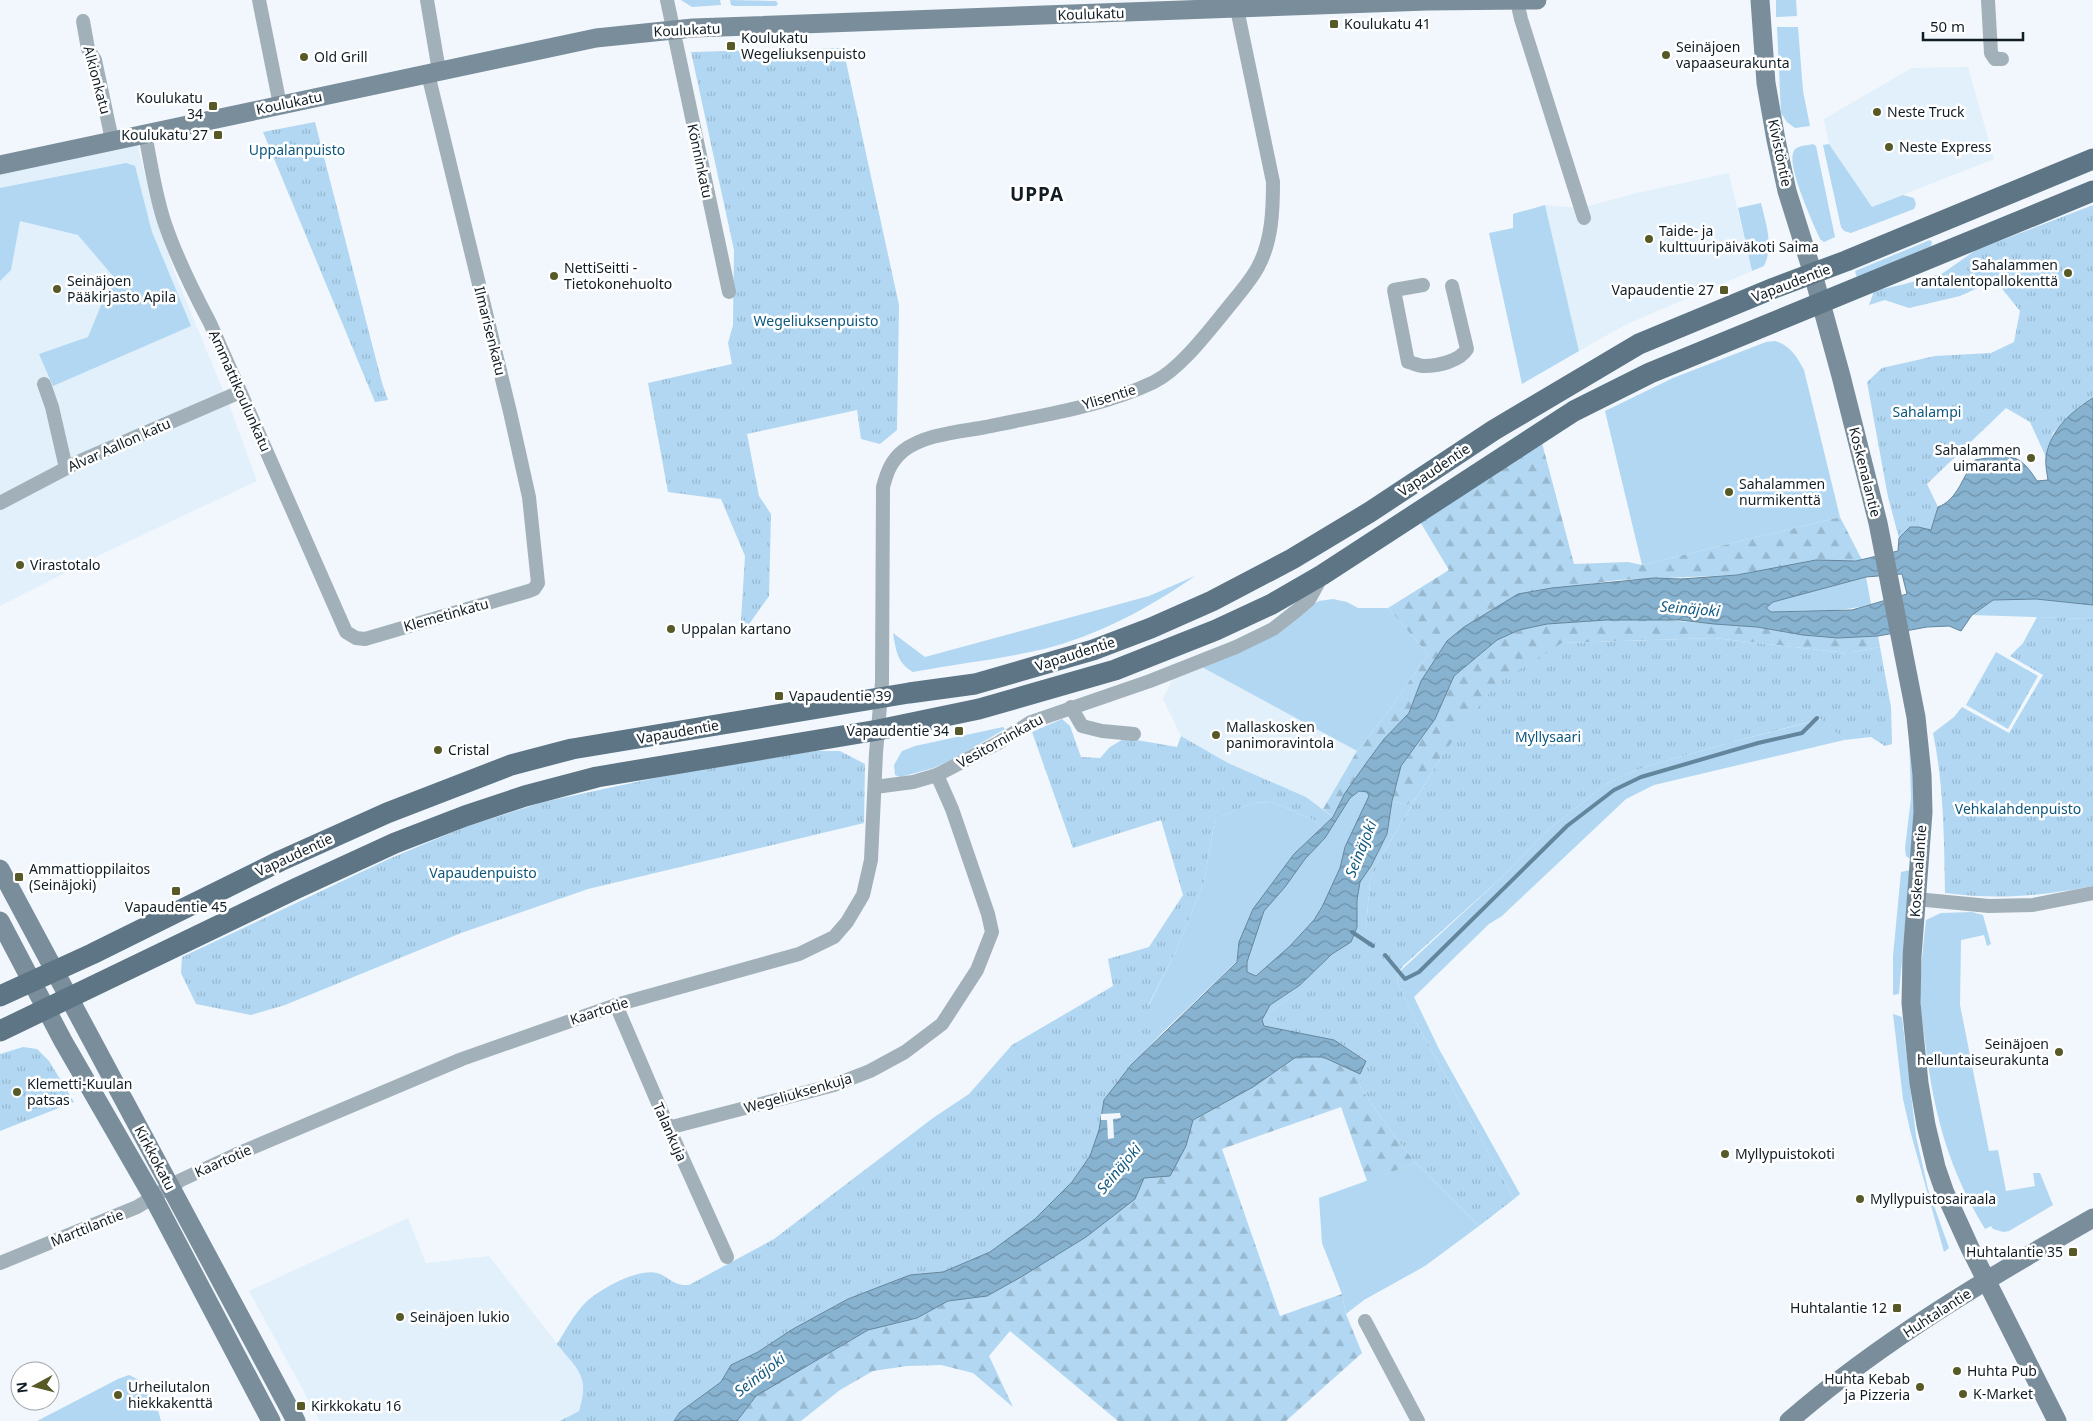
<svg xmlns="http://www.w3.org/2000/svg" width="2093" height="1421" font-family="'Noto Sans',sans-serif">
	<style>
		.built { fill: #e1f0fb }
		.green { fill: #b1d7f2 }
		.forest { fill: url(#forest-firs) }
		.park { fill: url(#park-tufts) }
		.water { fill: url(#water-waves); stroke: #64869d; fill-rule: evenodd }
		.pier { fill: #f1f7fc }
		.lines { fill: none; stroke-linecap: round; stroke-linejoin: round }
		.stream { stroke: #64869d; stroke-width: 4 }
		.street { stroke: #a2b0b9; stroke-width: 14 }
		.secondary { stroke: #7a8d9b; stroke-width: 19 }
		.primary { stroke: #5d7585; stroke-width: 21 }
		.poi-dot { fill: #575926; stroke: #fff; stroke-width: 2 }
		.labels { text-anchor: middle; stroke-width: 5; stroke-linejoin: round; paint-order: stroke }
		.street-label { font-size: 14px; fill: #111d25; stroke: #fff }
		.poi-label { font-size: 14px; fill: #111d25; stroke: #fff; text-anchor: start }
		.park-label { font-size: 14px; fill: #0c577e; stroke: #fff }
		.water-label { font-size: 15px; font-style: italic; fill: #155c83; stroke: #fff }
		.district-label { font-size: 19px; font-weight: bold; letter-spacing: 1px; fill: #111d25; stroke: #fff }
	</style>
	<defs>
		<pattern id="forest-firs" width="22" height="20" patternUnits="userSpaceOnUse" patternTransform="scale(1.25)"><rect width="22" height="20" fill="#b1d7f2"/><path d="M5 1l3.5 6h-7zM16 11l3.5 6h-7z" fill="#97b8cf"/></pattern>
		<pattern id="park-tufts" width="24" height="20" patternUnits="userSpaceOnUse" patternTransform="scale(1.25)"><rect width="24" height="20" fill="#b1d7f2"/><path d="M3 7l-1-3M5 7V3M7 7l1-3M15 17l-1-3M17 17v-4M19 17l1-3" fill="none" stroke="#97b8cf"/></pattern>
		<pattern id="water-waves" width="16" height="10" patternUnits="userSpaceOnUse" patternTransform="scale(1.25)"><rect width="16" height="10" fill="#88b3d0"/><path d="M0 5q4-4 8 0t8 0" fill="none" stroke="#6e91a9"/></pattern>
	</defs>
	<rect width="100%" height="100%" fill="#f1f7fc"/>
	<g class="built">
		<path d="M1968 67 1994 159 1872 207 1829 144 1824 119 1912 68Z"/>
		<path d="M137 143 149 193 175 274 230 407 257 481 102 554 0 606V173Z"/>
		<path d="M1729 173 1752 271 1627 324 1579 351 1545 205 1581 208 1637 193Z"/>
		<path d="M1200 666 1357 751 1323 809 1306 797 1228 763 1181 736 1163 699 1171 682 1177 675Z"/>
		<path d="M408 1218 426 1263 489 1256 583 1377 584 1395 579 1411 560 1421H320L249 1291Z"/>
	</g>
	<g class="green">
		<path d="M681 0H720L721 5 692 7Z"/>
		<path d="M730 0 776 1 778 4 776 6H734L731 5Z"/>
		<path d="M1776 0H1796L1797 16 1776 17Z"/>
		<path d="M1777 27H1798L1803 91 1810 126 1795 128 1787 122 1781 113Z"/>
		<path d="M1813 144 1816 146 1835 237 1824 242 1820 239C1813 223 1788 169 1793 153 1795 145 1805 146 1813 144Z"/>
		<path d="M1829 144 1872 207 1903 195 1914 198 1916 204 1914 209 1851 233 1844 231 1841 227 1823 145Z"/>
		<path d="M126 163 135 166 152 232 191 326 53 386 39 354 88 337 113 276 78 235 20 221 11 270 0 281V188Z"/>
		<path d="M1761 203C1766 225 1774 245 1764 266L1752 271 1738 208Z"/>
		<path d="M1545 205 1579 351 1522 384 1489 233 1513 228V214Z"/>
		<path d="M1930 240 1932 242 1931 246 1857 278 1855 271Z"/>
		<path d="M1775 341C1790 345 1797 357 1804 370L1840 517 1642 565 1605 411 1673 378 1766 342Z"/>
		<path d="M1195 576C1149 608 1099 635 1044 649 1001 659 956 664 913 672 897 663 896 650 893 633L925 657 1149 596Z"/>
		<path d="M1866 577 1871 604C1838 614 1805 609 1771 612L1765 608 1773 602Z"/>
		<path d="M1333 599 1347 602 1358 608H1388L1428 654 1391 708 1357 751 1200 666 1319 601Z"/>
		<path d="M2036 599 2093 605V619L1972 615 1993 600Z"/>
		<path d="M1822 719 1844 740 1654 785 1626 799 1502 916 1489 924 1414 997 1439 1049 1520 1194 1514 1199 1419 1028 1398 984 1397 974 1501 878 1549 829 1608 783 1629 773 1648 766 1732 742Z"/>
		<path d="M1003 727 1005 729 959 756 934 768 900 777 895 775 894 765 902 751 915 746Z"/>
		<path d="M1909 736C1916 775 1919 819 1910 859L1906 856 1905 848 1911 798Z"/>
		<path d="M1359 791 1367 792 1370 796 1345 847 1340 868 1322 907 1314 920 1290 946 1256 976 1247 972V962L1255 935 1264 911 1285 887 1305 859 1325 838 1350 798Z"/>
		<path d="M1417 797 1374 868 1370 881 1366 927 1351 956 1275 1008 1262 1020 1270 1005 1300 985 1332 954 1351 942 1357 927V900L1360 882 1371 866 1387 834 1392 801 1407 805Z"/>
		<path d="M1272 802 1314 820 1321 828 1294 854 1253 909 1239 942 1237 961 1163 1032 1149 1005 1176 951 1204 882 1215 819 1253 803Z"/>
		<path d="M1910 870 1899 994 1893 995V956L1901 872Z"/>
		<path d="M1972 912 1983 915 1991 944 1987 946 1984 935 1961 940 1960 1005 1989 1151 1998 1150 2006 1191 2035 1186 2033 1173H2040L2053 1205 2009 1231 2003 1232 1993 1229 1991 1226 1985 1229C1950 1172 1934 1115 1926 1049 1924 1030 1920 1011 1920 992 1921 968 1923 944 1926 920L1941 913Z"/>
		<path d="M1893 1014 1902 1017 1916 1136 1928 1189 1949 1248 1944 1252 1911 1134 1903 1099Z"/>
		<path d="M1416 1163 1479 1226 1425 1266 1364 1300 1346 1314 1342 1294 1322 1243 1319 1198Z"/>
		<path d="M129 1375 139 1380 158 1410 161 1421H37L118 1379Z"/>
	</g>
	<g class="forest">
		<path d="M1542 443 1574 564 1628 562 1642 565 1840 517 1862 560 1774 569 1737 575 1618 580 1518 594 1464 627 1447 641 1421 681 1409 713 1384 739 1367 762 1345 793 1333 817 1323 809 1357 751 1391 708 1428 654 1388 608 1449 570 1419 520Z"/>
		<path d="M1650 619 1757 627 1803 635 1838 638 1878 636 1880 647 1847 653 1714 638 1562 643 1445 751 1417 797 1407 805 1392 801 1401 766 1435 719 1454 676 1497 640 1519 630 1547 624 1606 620Z"/>
		<path d="M1296 1057H1323L1360 1074V1087L1398 1141 1416 1163 1367 1181 1341 1107 1222 1149 1280 1316 1342 1294 1346 1314 1362 1353 1286 1421H1118L1010 1331 989 1356 1013 1407 973 1373 941 1365 907 1366 873 1371 840 1390 801 1421H737L756 1396 868 1330 917 1318 948 1301 987 1296 1135 1199 1144 1178 1186 1146 1193 1120 1253 1087Z"/>
	</g>
	<g class="park">
		<path d="M843 48 899 305 897 430 880 444 861 439 857 410 747 434 759 496 771 514 769 596 740 637 745 556 721 499 668 492 648 383 732 364 728 343 733 325 734 250 691 52Z"/>
		<path d="M315 122 382 383 388 400 375 402 263 132Z"/>
		<path d="M2093 205V398L2080 406 2053 433 2046 457 2030 422 2006 408 1927 484 1938 507 1931 531 1918 527H1910L1899 538 1888 497 1867 382 1882 368 1935 356 1991 353 2014 342 2020 311 1995 280 1960 296 1909 308 1885 300 1869 305 1874 291 1905 284 1943 273 1976 250Z"/>
		<path d="M2037 617 2093 619V886C2039 896 2000 900 1945 893 1944 839 1944 786 1933 733L1954 717 1962 707 2009 733 2043 675 2010 656 2023 643Z"/>
		<path d="M1714 638 1847 653 1880 647 1891 707 1892 744 1885 746 1871 737 1844 740 1821 719 1732 742 1648 766 1629 773 1608 783 1549 829 1501 878 1403 966 1397 974 1398 984 1419 1028 1514 1199 1479 1226 1416 1163 1398 1141 1360 1087V1074L1366 1060 1334 1040 1264 1026 1262 1020 1275 1008 1351 955 1366 927 1370 881 1374 868 1445 751 1497 683 1562 643Z"/>
		<path d="M1996 652 2038 676 2008 729 1966 705Z"/>
		<path d="M1062 719 1070 726 1081 757 1100 758 1110 747 1125 738 1177 747 1181 736 1228 763 1306 797 1333 817 1321 828 1314 820 1272 802 1253 803 1215 819 1204 882 1176 951 1149 1004 1163 1032 1131 1065 1104 1100 1099 1130 1090 1156 1072 1182 1035 1219 990 1252 943 1272 910 1275 848 1299 793 1329 758 1352 731 1365 721 1382 680 1412 674 1421H560L579 1411C590 1375 578 1371 557 1344 566 1330 574 1314 586 1302 600 1289 638 1268 657 1273 670 1277 673 1286 689 1285L774 1239 933 1118 969 1094 1012 1045 1113 986 1108 959 1149 947 1183 895 1161 820 1073 848 1032 732Z"/>
		<path d="M814 751H840L865 764 864 823 588 889 461 933 285 1005 251 1015 196 1004 181 973 182 957 391 858 465 827 543 802 674 774Z"/>
		<path d="M23 1047 37 1049 49 1061 74 1102 0 1131V1054Z"/>
	</g>
	<path class="water" d="M2093 398V605L2036 599 1993 600 1972 615 1961 631 1949 626 1927 627 1878 636 1838 638 1803 635 1757 627 1714 624 1680 620H1606L1547 624 1519 630 1497 640 1454 676 1435 719 1401 766 1392 801 1387 834 1371 866 1360 882 1357 900V927L1351 942 1332 954 1300 985 1270 1005 1262 1020 1264 1026 1334 1040 1366 1061 1360 1074 1323 1057H1296L1253 1087 1193 1120 1186 1146 1170 1176 1144 1178 1135 1199 1086 1237 1021 1277 987 1296 948 1301 917 1318 868 1330 756 1396 737 1421H674L680 1412 721 1382 731 1365 758 1352 793 1329 848 1299 910 1275 943 1272 990 1252 1035 1219 1072 1182 1090 1156 1099 1130 1104 1100 1131 1065 1237 962 1239 942 1253 909 1294 854 1333 817 1345 793 1367 762 1384 739 1409 713 1421 681 1447 641 1464 627 1518 594 1552 588 1654 578 1681 579 1737 575 1816 560 1856 561 1898 551 1899 538 1910 527H1918L1931 530 1938 507C1958 500 1963 475 1975 460 2007 455 2018 450 2037 481L2048 480C2047 473 2045 464 2046 457 2050 430 2072 411 2093 398ZM1902 574 1907 594 1852 610 1771 612 1766 608 1773 602 1866 577ZM1359 791 1367 792 1369 796 1345 847 1340 868 1322 907 1314 920 1290 946 1256 976 1247 972V962L1264 911 1285 887 1305 859 1325 838 1350 798Z"/>
	<path class="pier" d="M1120 1113 1121 1118 1113 1119 1114 1138 1108 1139 1107 1120H1101V1114Z"/>
	<g class="lines">
		<g class="stream">
			<path d="M1352 932 1373 946"/>
			<path d="M1385 955 1405 979 1419 972 1567 826 1614 790 1641 777 1758 743 1802 733 1817 718"/>
		</g>
		<g class="street">
			<path d="M259 0 280 105"/>
			<path d="M427 0 439 71"/>
			<path d="M667 0 729 292"/>
			<path d="M1988 0 1991 53 1995 59H2002"/>
			<path d="M1517 1 1521 19 1584 218"/>
			<path d="M83 21 88 49 95 60 112 140"/>
			<path d="M145 134C151 164 155 195 165 224 177 259 193 291 210 323L346 632 356 638 365 639 529 591 534 589 538 583 529 497 510 412 428 74"/>
			<path d="M1423 285 1394 290 1408 362C1413 363 1419 366 1424 366 1438 366 1460 361 1467 349L1452 286"/>
			<path d="M44 384 52 407 66 468"/>
			<path d="M0 503 78 462 240 392"/>
			<path d="M1071 707 1082 726 1102 731 1134 734"/>
			<path d="M875 787 913 782 937 775 998 743 1031 722 1150 681 1236 647 1273 629 1296 611 1309 600 1322 576"/>
			<path d="M1916 899 1989 906 2033 905 2093 893"/>
			<path d="M616 1005 667 1124 727 1257"/>
			<path d="M668 1128 834 1085 870 1071 905 1052 942 1024 977 970 992 932 988 914 952 809 937 775"/>
			<path d="M0 1263 137 1207 181 1180 235 1155 462 1059 616 1005 799 954 834 937 847 922 863 895 871 860 876 753 882 682 883 487C887 472 891 461 903 451 925 434 959 432 986 427 1042 415 1102 407 1154 382 1180 369 1208 332 1226 310 1237 296 1250 282 1258 267 1272 241 1273 210 1273 182L1237 9"/>
			<path d="M1365 1321 1418 1421"/>
		</g>
		<g class="secondary">
			<path d="M1760 0 1766 83 1776 140 1787 191 1813 274 1841 376 1878 523 1916 717 1922 775 1923 812 1912 956 1911 1003 1919 1083 1926 1125 1936 1167 1945 1193 1970 1248 2057 1421"/>
			<path d="M0 165 596 38 693 28 1427 1 1537 0"/>
			<path d="M0 869 296 1421"/>
			<path d="M0 921 63 1041 153 1197 271 1421"/>
			<path d="M1789 1421C1881 1341 1988 1278 2093 1218"/>
		</g>
		<g class="primary">
			<path d="M0 996 92 954 280 861 387 813 511 765 572 749 909 693 975 684 1093 650 1151 628 1212 601 1292 559 1370 512 1494 430 1639 344 1774 288 1846 261 2093 159"/>
			<path d="M0 1031 295 889 395 843 465 816 525 796 597 777 878 730 979 709 1115 670 1216 630 1272 604 1322 575 1574 411 1650 373 2093 191"/>
		</g>
	</g>
	<g class="poi-dot">
		<rect x="1329" y="19" width="10" height="10" rx="2.5"/>
		<rect x="726" y="41" width="10" height="10" rx="2.5"/>
		<circle cx="1666" cy="55" r="5"/>
		<circle cx="304" cy="57" r="5"/>
		<rect x="208" y="101" width="10" height="10" rx="2.5"/>
		<circle cx="1877" cy="112" r="5"/>
		<rect x="213" y="130" width="10" height="10" rx="2.5"/>
		<circle cx="1889" cy="147" r="5"/>
		<circle cx="1649" cy="239" r="5"/>
		<circle cx="2068" cy="273" r="5"/>
		<circle cx="554" cy="276" r="5"/>
		<circle cx="57" cy="289" r="5"/>
		<rect x="1719" y="285" width="10" height="10" rx="2.5"/>
		<circle cx="2031" cy="458" r="5"/>
		<circle cx="1729" cy="492" r="5"/>
		<circle cx="20" cy="565" r="5"/>
		<circle cx="671" cy="629" r="5"/>
		<rect x="774" y="691" width="10" height="10" rx="2.5"/>
		<rect x="954" y="726" width="10" height="10" rx="2.5"/>
		<circle cx="1216" cy="735" r="5"/>
		<circle cx="438" cy="750" r="5"/>
		<rect x="14" y="872" width="10" height="10" rx="2.5"/>
		<rect x="171" y="886" width="10" height="10" rx="2.5"/>
		<circle cx="2059" cy="1052" r="5"/>
		<circle cx="17" cy="1092" r="5"/>
		<circle cx="1725" cy="1154" r="5"/>
		<circle cx="1860" cy="1199" r="5"/>
		<rect x="2068" y="1247" width="10" height="10" rx="2.5"/>
		<rect x="1892" y="1303" width="10" height="10" rx="2.5"/>
		<circle cx="400" cy="1317" r="5"/>
		<circle cx="1957" cy="1371" r="5"/>
		<circle cx="1920" cy="1387" r="5"/>
		<circle cx="1963" cy="1394" r="5"/>
		<circle cx="118" cy="1395" r="5"/>
		<rect x="296" y="1401" width="10" height="10" rx="2.5"/>
	</g>
	<g class="labels">
		<g class="street-label">
			<text transform="translate(1091 14) rotate(-2)" y="5">Koulukatu</text>
			<text transform="translate(687 30) rotate(-3)" y="5">Koulukatu</text>
			<text transform="translate(97 80) rotate(75)" y="5">Alkionkatu</text>
			<text transform="translate(289 103) rotate(-12)" y="5">Koulukatu</text>
			<text transform="translate(1780 153) rotate(78)" y="5">Kivistöntie</text>
			<text transform="translate(700 161) rotate(78)" y="5">Könninkatu</text>
			<text transform="translate(1791 283) rotate(-21)" y="5">Vapaudentie</text>
			<text transform="translate(490 331) rotate(76)" y="5">Ilmarisenkatu</text>
			<text transform="translate(240 391) rotate(66)" y="5">Ammattikoulunkatu</text>
			<text transform="translate(1109 397) rotate(-17)" y="5">Ylisentie</text>
			<text transform="translate(119 445) rotate(-24)" y="5">Alvar Aallon katu</text>
			<text transform="translate(1434 470) rotate(-34)" y="5">Vapaudentie</text>
			<text transform="translate(1865 472) rotate(76)" y="5">Koskenalantie</text>
			<text transform="translate(446 615) rotate(-16)" y="5">Klemetinkatu</text>
			<text transform="translate(1075 654) rotate(-18)" y="5">Vapaudentie</text>
			<text transform="translate(678 732) rotate(-10)" y="5">Vapaudentie</text>
			<text transform="translate(1000 741) rotate(-29)" y="5">Vesitorninkatu</text>
			<text transform="translate(294 855) rotate(-25)" y="5">Vapaudentie</text>
			<text transform="translate(1918 871) rotate(-86)" y="5">Koskenalantie</text>
			<text transform="translate(599 1011) rotate(-18)" y="5">Kaartotie</text>
			<text transform="translate(798 1093) rotate(-16)" y="5">Wegeliuksenkuja</text>
			<text transform="translate(670 1132) rotate(66)" y="5">Talankuja</text>
			<text transform="translate(155 1158) rotate(62)" y="5">Kirkkokatu</text>
			<text transform="translate(223 1161) rotate(-24)" y="5">Kaartotie</text>
			<text transform="translate(87 1228) rotate(-22)" y="5">Marttilantie</text>
			<text transform="translate(1937 1313) rotate(-33)" y="5">Huhtalantie</text>
		</g>
		<g class="poi-label">
			<text x="1344" y="29">Koulukatu 41</text>
			<text x="741" y="43">Koulukatu<tspan x="741" dy="16">Wegeliuksenpuisto</tspan></text>
			<text x="1676" y="52">Seinäjoen<tspan x="1676" dy="16">vapaaseurakunta</tspan></text>
			<text x="314" y="62">Old Grill</text>
			<text x="203" y="103" text-anchor="end">Koulukatu<tspan x="203" dy="16">34</tspan></text>
			<text x="1887" y="117">Neste Truck</text>
			<text x="208" y="140" text-anchor="end">Koulukatu 27</text>
			<text x="1899" y="152">Neste Express</text>
			<text x="1659" y="236">Taide- ja<tspan x="1659" dy="16">kulttuuripäiväkoti Saima</tspan></text>
			<text x="2058" y="270" text-anchor="end">Sahalammen<tspan x="2058" dy="16">rantalentopallokenttä</tspan></text>
			<text x="564" y="273">NettiSeitti -<tspan x="564" dy="16">Tietokonehuolto</tspan></text>
			<text x="67" y="286">Seinäjoen<tspan x="67" dy="16">Pääkirjasto Apila</tspan></text>
			<text x="1714" y="295" text-anchor="end">Vapaudentie 27</text>
			<text x="2021" y="455" text-anchor="end">Sahalammen<tspan x="2021" dy="16">uimaranta</tspan></text>
			<text x="1739" y="489">Sahalammen<tspan x="1739" dy="16">nurmikenttä</tspan></text>
			<text x="30" y="570">Virastotalo</text>
			<text x="681" y="634">Uppalan kartano</text>
			<text x="789" y="701">Vapaudentie 39</text>
			<text x="1226" y="732">Mallaskosken<tspan x="1226" dy="16">panimoravintola</tspan></text>
			<text x="949" y="736" text-anchor="end">Vapaudentie 34</text>
			<text x="448" y="755">Cristal</text>
			<text x="29" y="874">Ammattioppilaitos<tspan x="29" dy="16">(Seinäjoki)</tspan></text>
			<text x="176" y="912" text-anchor="middle">Vapaudentie 45</text>
			<text x="2049" y="1049" text-anchor="end">Seinäjoen<tspan x="2049" dy="16">helluntaiseurakunta</tspan></text>
			<text x="27" y="1089">Klemetti-Kuulan<tspan x="27" dy="16">patsas</tspan></text>
			<text x="1735" y="1159">Myllypuistokoti</text>
			<text x="1870" y="1204">Myllypuistosairaala</text>
			<text x="2063" y="1257" text-anchor="end">Huhtalantie 35</text>
			<text x="1887" y="1313" text-anchor="end">Huhtalantie 12</text>
			<text x="410" y="1322">Seinäjoen lukio</text>
			<text x="1967" y="1376">Huhta Pub</text>
			<text x="1910" y="1384" text-anchor="end">Huhta Kebab<tspan x="1910" dy="16">ja Pizzeria</tspan></text>
			<text x="128" y="1392">Urheilutalon<tspan x="128" dy="16">hiekkakenttä</tspan></text>
			<text x="1973" y="1399">K-Market</text>
			<text x="311" y="1411">Kirkkokatu 16</text>
		</g>
		<g class="park-label">
			<text x="297" y="155">Uppalanpuisto</text>
			<text x="816" y="326">Wegeliuksenpuisto</text>
			<text x="1927" y="417">Sahalampi</text>
			<text x="1548" y="742">Myllysaari</text>
			<text x="2018" y="814">Vehkalahdenpuisto</text>
			<text x="483" y="878">Vapaudenpuisto</text>
		</g>
		<g class="water-label">
			<text transform="translate(1690 609) rotate(5)" y="5">Seinäjoki</text>
			<text transform="translate(1361 849) rotate(-68)" y="5">Seinäjoki</text>
			<text transform="translate(1119 1169) rotate(-50)" y="5">Seinäjoki</text>
			<text transform="translate(760 1375) rotate(-38)" y="5">Seinäjoki</text>
		</g>
		<g class="district-label">
			<text x="1037" y="201">UPPA</text>
		</g>
	</g>
	<g transform="translate(35 1386) rotate(263)"><circle r="24" fill="#ffffff" stroke="#a0a5a8"/>
	<path d="M0-4L9 19L0 12L-9 19Z" fill="#575926"/>
	<text y="-8" font-size="14" font-weight="bold" text-anchor="middle" fill="#111d25">N</text>
	</g>
	<path d="M1923 32v8h100v-8" fill="none" stroke="#111d25" stroke-width="2.5"/>
	<text x="1930" y="32" font-size="15" fill="#111d25" stroke="#ffffff" stroke-width="4" paint-order="stroke">50 m</text>
</svg>
